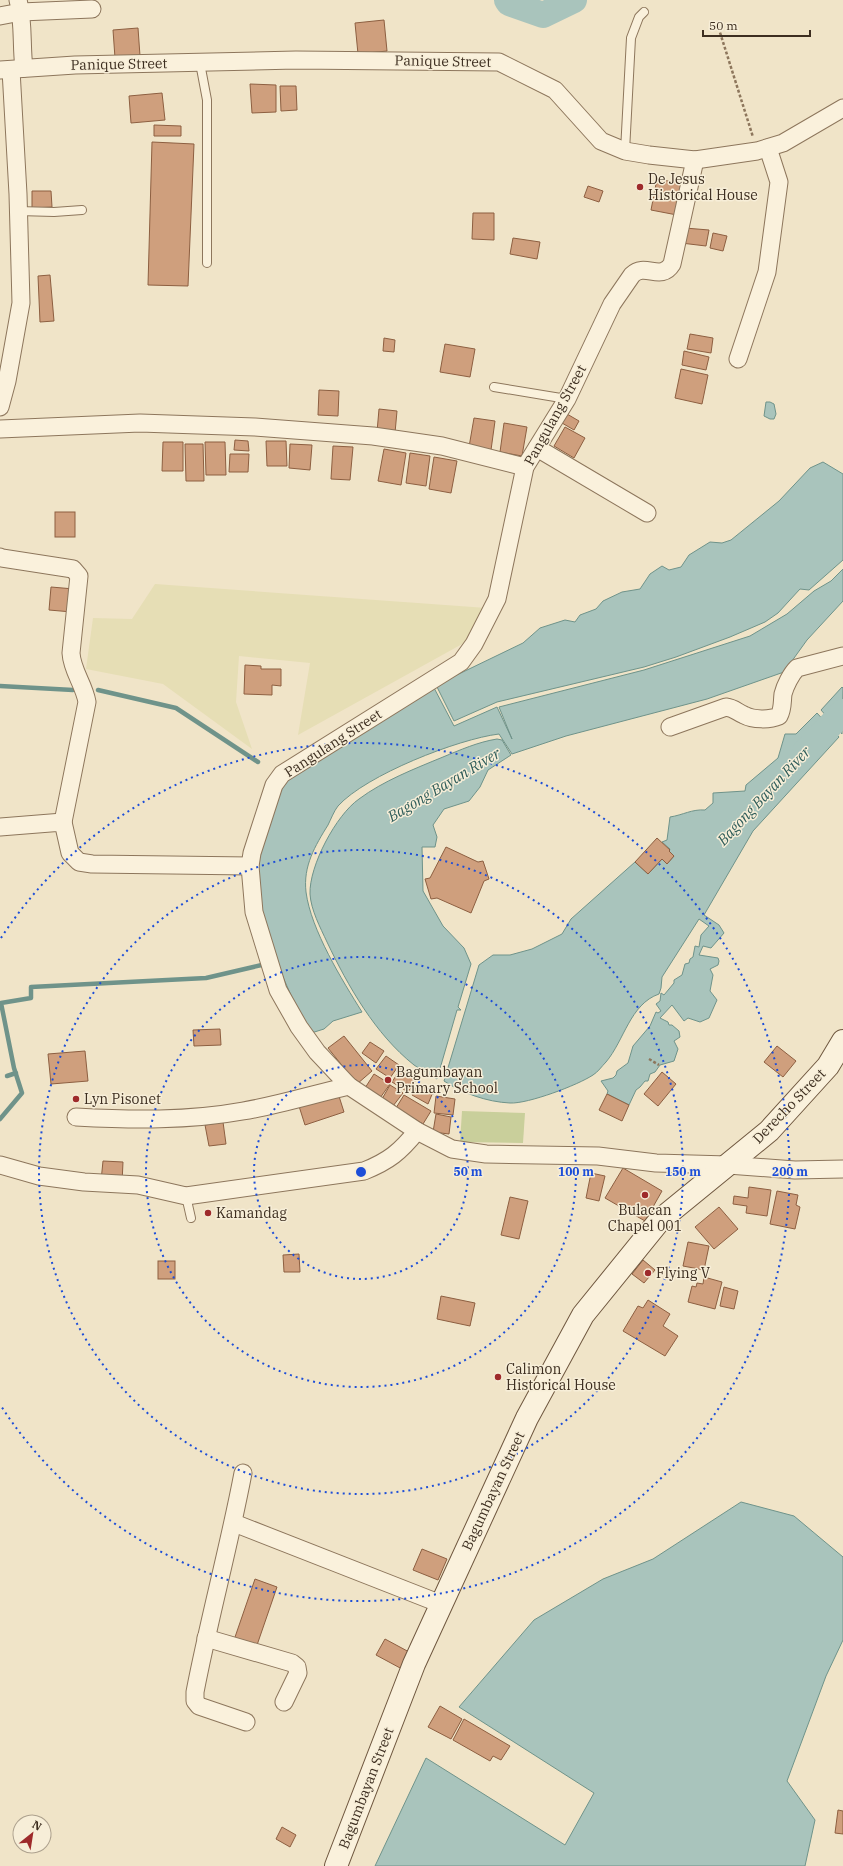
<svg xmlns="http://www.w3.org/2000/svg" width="843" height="1866" font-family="'IBM Plex Serif',serif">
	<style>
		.farmland { fill: #e6deb5 }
		.green { fill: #c9cf9b }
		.water { fill: #a9c4bc; stroke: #6f938a }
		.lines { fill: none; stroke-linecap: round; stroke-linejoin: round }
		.stream { stroke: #6f938a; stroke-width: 4.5 }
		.river { stroke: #a9c4bc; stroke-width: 26 }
		.building { fill: #cf9f7d; stroke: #8d5f41 }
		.service-casing { stroke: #8d765c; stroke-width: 10 }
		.minor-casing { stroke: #8d765c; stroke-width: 19 }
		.secondary-casing { stroke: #6f573f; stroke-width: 24 }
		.path { stroke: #8d765c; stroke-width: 2.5; stroke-dasharray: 3 2; stroke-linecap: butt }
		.service { stroke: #faf1dc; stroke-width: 8 }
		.minor { stroke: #faf1dc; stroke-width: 17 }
		.secondary { stroke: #faf1dc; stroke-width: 22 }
		.ring { fill: none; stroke: #1d4ed8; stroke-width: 2; stroke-dasharray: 2 4 }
		.poi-dot { fill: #9e2a2b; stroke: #f7eed8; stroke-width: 1.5 }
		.labels { text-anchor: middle; stroke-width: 3; stroke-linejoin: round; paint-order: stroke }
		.street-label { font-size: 14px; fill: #3d2e20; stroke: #f7eed8 }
		.poi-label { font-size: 14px; fill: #3d2e20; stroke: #f7eed8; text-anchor: start }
		.water-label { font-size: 15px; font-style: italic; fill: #2f5d5a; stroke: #f7eed8 }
		.centre { fill: #1d4ed8; stroke: #f7eed8; stroke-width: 2 }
		.ring-label { font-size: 12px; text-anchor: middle; font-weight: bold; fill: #1d4ed8; stroke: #f7eed8; stroke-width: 3; stroke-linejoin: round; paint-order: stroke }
	</style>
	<rect width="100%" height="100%" fill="#f0e4c8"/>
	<path class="farmland" d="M155 584 487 608 473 638 298 735 310 663 239 656 236 702 252 749 163 684 86 669 93 618 132 619Z"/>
	<path class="green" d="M462 1111 525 1113 523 1143 460 1142Z"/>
	<g class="water">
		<path d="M766 402H770L774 404 776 414 774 419H770L764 416Z"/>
		<path d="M823 462 843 474V560L809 590 800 589 778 613 765 622 730 637 676 657 644 667 497 702 454 721 436 685 523 643 540 628 565 620 575 622 580 615 596 609 603 601 622 592 640 589 650 574 662 566 669 570 681 567 689 555 710 542 722 543 731 540 779 501 810 468Z"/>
		<path d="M843 569V601L807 640 784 672 707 699 566 736 512 754 499 734C458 739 366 775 338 806 334 811 331 819 328 825 315 846 303 866 306 892 311 930 342 980 362 1012L333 1021 324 1029 308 1034 283 977 258 905V850L280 778 433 686 454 726 497 707 512 739 499 707 644 670 750 636 787 614 814 591 831 581Z"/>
		<path d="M842 687 843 688 842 734 821 710Z"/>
		<path d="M817 713 839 737 753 831 704 915 719 925 724 933 711 948 703 946 699 955 718 958 719 961 718 965 710 969 713 975 710 991 717 1000 709 1018 700 1022 688 1018 684 1021 672 1005 660 1018 668 1022 669 1025H672L679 1031 680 1037 674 1041 678 1049 674 1061 660 1065 655 1072 650 1074 648 1081H645L640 1087 636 1090 629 1105 607 1094 608 1091 601 1081 613 1078 616 1075 617 1071 628 1063 633 1046 650 1026 656 1012 658 1013 661 1011 656 1004 660 1001 661 993 664 995 674 983V980L682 975 685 964 689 963 690 959 693 957 695 946 699 947 701 935 709 926 699 919 662 977 661 988 659 994C630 1004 624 1041 606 1062 602 1066 598 1072 593 1075 578 1085 528 1104 510 1103 487 1102 462 1093 444 1081L479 965 493 955H510L532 949 562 934 571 919 635 862 648 874 662 859 667 864 674 856 669 851 670 849 662 842 667 840 670 817C683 815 692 809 705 810L713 803V793L745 791 746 785 778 758 785 734H796Z"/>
		<path d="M497 739 502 740 511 755 488 770 480 787 469 801 444 809 433 825 437 837 435 847H422L423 891 443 926 464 948 471 964 458 1007 461 1010H457L437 1079C430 1074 421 1070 414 1065 375 1034 348 986 327 942 320 927 311 910 310 894 309 866 336 815 359 799 383 781 414 769 443 757 460 750 478 742 497 739Z"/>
		<path d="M741 1502 794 1516 843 1557V1640L826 1676 787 1781 815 1820 805 1866H375L426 1758 565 1845 594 1793 459 1707 534 1620 603 1579 653 1559Z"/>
	</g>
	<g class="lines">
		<g class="stream">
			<path d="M0 686 73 690"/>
			<path d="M98 690 176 708 258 762"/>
			<path d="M7 1076 16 1073"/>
			<path d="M0 1119 22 1093 14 1068 1 1003 31 998V987L206 978 266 964"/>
		</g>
		<g class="river">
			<path d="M507 0 509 3 543 15 574 0"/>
			<path d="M805 752 843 712"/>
		</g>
	</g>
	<g class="building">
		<path d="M384 20 387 51 358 54 355 23Z"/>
		<path d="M138 28 140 56 115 58 113 30Z"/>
		<path d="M250 84 276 85V112L252 113Z"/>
		<path d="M280 86H296L297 110 281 111Z"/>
		<path d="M162 93 165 120 131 123 129 96Z"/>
		<path d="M154 125 181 126V136H154Z"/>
		<path d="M152 142 194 144 188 286 148 285Z"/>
		<path d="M657 179 684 184 677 215 651 210Z"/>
		<path d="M588 186 603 191 599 202 584 197Z"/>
		<path d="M32 191H51L52 207 32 208Z"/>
		<path d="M473 213H494V240L472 239Z"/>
		<path d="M685 228 709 230 706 246 681 243Z"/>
		<path d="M713 233 727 236 723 251 710 248Z"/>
		<path d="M513 238 540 242 537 259 510 254Z"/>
		<path d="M50 275 54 321 40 322 38 276Z"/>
		<path d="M690 334 713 338 711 353 687 349Z"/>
		<path d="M384 338 395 340 394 352 383 351Z"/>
		<path d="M445 344 475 349 470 377 440 372Z"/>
		<path d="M684 351 709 357 706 370 682 365Z"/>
		<path d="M681 369 708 375 702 404 675 398Z"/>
		<path d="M319 390 339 391 338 416 318 415Z"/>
		<path d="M379 409 397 411 395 433 377 432Z"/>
		<path d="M567 414 579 421 574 430 562 423Z"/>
		<path d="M474 418 495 421 491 450 469 447Z"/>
		<path d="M504 423 527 427 522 456 500 452Z"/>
		<path d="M565 427 585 438 574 458 554 446Z"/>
		<path d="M235 440 248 441 249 451 234 450Z"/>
		<path d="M266 441H286L287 466H267Z"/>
		<path d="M163 442H183V471H162Z"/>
		<path d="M205 442H225L226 475H206Z"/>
		<path d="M185 444H203L204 481H186Z"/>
		<path d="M290 444 312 445 310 470 289 468Z"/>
		<path d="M333 446 353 447 350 480 331 479Z"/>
		<path d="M384 449 406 453 401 485 378 481Z"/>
		<path d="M410 453 430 456 426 486 406 483Z"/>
		<path d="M230 454H249L248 472H229Z"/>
		<path d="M434 457 457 461 451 493 429 489Z"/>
		<rect x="55" y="512" width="20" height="25"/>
		<path d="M51 587 74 589 72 612 49 610Z"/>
		<path d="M245 665 261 666V669H281V686L272 685V695L244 694Z"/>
		<path d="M657 838 670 850 669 851 674 856 667 864 662 859 648 874 635 862Z"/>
		<path d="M446 847 478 862 483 861 489 879 484 881 471 913 437 898 431 899 425 879 430 878Z"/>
		<path d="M220 1029 221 1045 194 1046 193 1030Z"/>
		<path d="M344 1036 372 1071 357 1084 328 1048Z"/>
		<path d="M370 1042 384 1051 376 1063 362 1053Z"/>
		<path d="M777 1046 796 1061 783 1077 764 1062Z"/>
		<path d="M85 1051 88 1081 51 1084 48 1054Z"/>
		<path d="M386 1056 399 1065 390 1078 376 1069Z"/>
		<path d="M401 1068 417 1078 408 1092 392 1082Z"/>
		<path d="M662 1072 676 1084 658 1106 644 1094Z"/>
		<path d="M374 1074 390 1084 380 1098 365 1088Z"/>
		<path d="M418 1084 433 1092 428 1104 412 1095Z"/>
		<path d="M390 1085 403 1093 393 1106 382 1099Z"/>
		<path d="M337 1090 344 1112 305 1125 298 1103Z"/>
		<path d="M607 1094 629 1105 622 1121 599 1110Z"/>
		<path d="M404 1095 431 1111 423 1124 396 1108Z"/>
		<path d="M436 1096 455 1099 453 1115 434 1113Z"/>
		<path d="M436 1114 451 1117 449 1134 433 1132Z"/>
		<path d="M223 1122 226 1144 209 1146 205 1125Z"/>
		<path d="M103 1161 123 1162 122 1183 101 1181Z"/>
		<path d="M623 1168 662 1191 645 1221 605 1198Z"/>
		<path d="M591 1173 605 1176 599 1201 586 1198Z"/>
		<path d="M749 1187 771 1190 767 1216 746 1213 747 1206 733 1204 734 1196 748 1198Z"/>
		<path d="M777 1191 798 1195 796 1205 800 1207 795 1229 770 1224Z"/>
		<path d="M510 1197 528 1201 519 1239 501 1235Z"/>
		<path d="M719 1207 738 1229 714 1249 695 1227Z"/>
		<path d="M688 1242 709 1246 704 1270 683 1266Z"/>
		<path d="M299 1254 300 1272H284L283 1255Z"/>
		<path d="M643 1260 655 1270 644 1283 632 1274Z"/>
		<rect x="158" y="1261" width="17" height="18"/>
		<path d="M704 1277 722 1282 715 1309 688 1302 692 1286 696 1287 697 1283 703 1284Z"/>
		<path d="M724 1287 738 1291 734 1309 720 1306Z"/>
		<path d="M441 1296 475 1303 470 1326 437 1319Z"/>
		<path d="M648 1300 670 1314 663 1326 678 1336 665 1356 623 1331 638 1306 643 1308Z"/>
		<path d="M422 1549 447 1559 438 1580 413 1570Z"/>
		<path d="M255 1579 277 1587 256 1648 234 1640Z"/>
		<path d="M385 1639 411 1653 402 1669 376 1655Z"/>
		<path d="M440 1706 462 1719 451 1739 428 1727Z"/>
		<path d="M464 1719 510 1746 501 1760 493 1756 490 1761 453 1740Z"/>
		<path d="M838 1810 843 1811V1834L835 1833Z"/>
		<path d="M282 1827 296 1835 290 1847 276 1839Z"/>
	</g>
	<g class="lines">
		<g class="service-casing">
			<g id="service">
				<path d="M200 63 207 100V263"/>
				<path d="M625 151 631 38 639 17 644 12"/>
				<path d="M18 211 54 212 82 210"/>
				<path d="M494 387 567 399"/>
				<path d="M186 1196 191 1218"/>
			</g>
		</g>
		<g class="minor-casing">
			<g id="minor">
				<path d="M18 0C24 22 21 46 24 68"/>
				<path d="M0 16 21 12 92 9"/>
				<path d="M0 70 75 65 296 60 499 62 555 90 601 141 625 151 649 155 695 160 757 151 783 143 843 108"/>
				<path d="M695 160 672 264C661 282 645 262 632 275L612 304 567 399 525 467 497 599 474 644 461 662 282 774 274 785 252 853 250 866 254 912 278 990 299 1027 317 1052 349 1086 417 1131 452 1149 486 1154 598 1156 656 1163 728 1165 795 1170 843 1169"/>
				<path d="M738 359 767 272 779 182 768 148"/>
				<path d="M0 407 7 381 21 303 18 194 11 70"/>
				<path d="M0 429 140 423 255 427 373 436 442 446 525 467"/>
				<path d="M537 448 647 513"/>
				<path d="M0 557 2 558 73 569 79 576 71 653C72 671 84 684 87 702L63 822"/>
				<path d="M670 727 726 707C734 708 737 712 744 715 753 720 770 720 779 716 783 709 782 702 783 694 785 686 791 674 797 668L843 656"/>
				<path d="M0 827 63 822 70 853 79 862 92 864 250 866"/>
				<path d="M76 1117C132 1120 188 1121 243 1111 279 1105 314 1094 349 1086"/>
				<path d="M0 1165 39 1176 84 1182 138 1185 186 1196 364 1171C389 1161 400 1152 417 1131"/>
				<path d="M243 1473C229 1547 209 1619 195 1692V1701L199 1706 246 1722"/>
				<path d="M234 1523 441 1604"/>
				<path d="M206 1638 292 1663 297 1667 298 1673 284 1702"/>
			</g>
		</g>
		<g class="secondary-casing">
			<path id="secondary" d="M336 1866 414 1664 527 1418 583 1315 660 1220 769 1131 828 1066 843 1041"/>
		</g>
		<g class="path">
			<path d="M717 23 753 137"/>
			<path d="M649 1059 659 1065"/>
		</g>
		<use href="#service" class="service"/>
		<use href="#minor" class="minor"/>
		<use href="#secondary" class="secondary"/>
	</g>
	<g class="ring">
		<circle cx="361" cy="1172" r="107"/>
		<circle cx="361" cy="1172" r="215"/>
		<circle cx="361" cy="1172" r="322"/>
		<path d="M1 938A429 429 0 1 1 1 1406"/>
	</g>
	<g class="poi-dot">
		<circle cx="640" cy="187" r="4"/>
		<circle cx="388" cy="1080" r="4"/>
		<circle cx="76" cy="1099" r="4"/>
		<circle cx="645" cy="1195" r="4"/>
		<circle cx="208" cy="1213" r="4"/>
		<circle cx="648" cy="1273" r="4"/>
		<circle cx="498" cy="1377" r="4"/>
	</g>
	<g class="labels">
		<g class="street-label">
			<text transform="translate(443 61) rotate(1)" y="5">Panique Street</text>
			<text transform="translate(119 64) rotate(-1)" y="5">Panique Street</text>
			<text transform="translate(555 415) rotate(-61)" y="5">Pangulang Street</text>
			<text transform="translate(333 743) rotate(-33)" y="5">Pangulang Street</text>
			<text transform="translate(789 1106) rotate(-46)" y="5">Derecho Street</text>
			<text transform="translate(493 1491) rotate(-65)" y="5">Bagumbayan Street</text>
			<text transform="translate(366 1788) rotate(-69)" y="5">Bagumbayan Street</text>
		</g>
		<g class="poi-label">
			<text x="648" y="184">De Jesus<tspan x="648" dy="16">Historical House</tspan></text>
			<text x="396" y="1077">Bagumbayan<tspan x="396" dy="16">Primary School</tspan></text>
			<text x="84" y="1104">Lyn Pisonet</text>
			<text x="645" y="1215" text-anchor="middle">Bulacan<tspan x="645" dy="16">Chapel 001</tspan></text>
			<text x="216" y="1218">Kamandag</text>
			<text x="656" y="1278">Flying V</text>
			<text x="506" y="1374">Calimon<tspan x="506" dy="16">Historical House</tspan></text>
		</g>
		<g class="water-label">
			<text transform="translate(444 785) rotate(-31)" y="5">Bagong Bayan River</text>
			<text transform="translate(764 796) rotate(-47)" y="5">Bagong Bayan River</text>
		</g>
	</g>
	<circle cx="361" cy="1172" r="6" class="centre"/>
	<g class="ring-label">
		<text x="468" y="1176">50 m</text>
		<text x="576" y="1176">100 m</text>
		<text x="683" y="1176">150 m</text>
		<text x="790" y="1176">200 m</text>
	</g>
	<g transform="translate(32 1834) rotate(30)"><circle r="19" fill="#f7eed8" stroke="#ada18e"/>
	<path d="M0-3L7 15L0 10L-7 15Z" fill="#9e2a2b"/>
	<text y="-6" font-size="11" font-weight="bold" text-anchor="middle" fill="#3d2e20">N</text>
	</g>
	<path d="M703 30v6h107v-6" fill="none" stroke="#3d2e20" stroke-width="2"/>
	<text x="709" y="30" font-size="12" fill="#3d2e20" stroke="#f7eed8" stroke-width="3" paint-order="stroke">50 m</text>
</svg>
